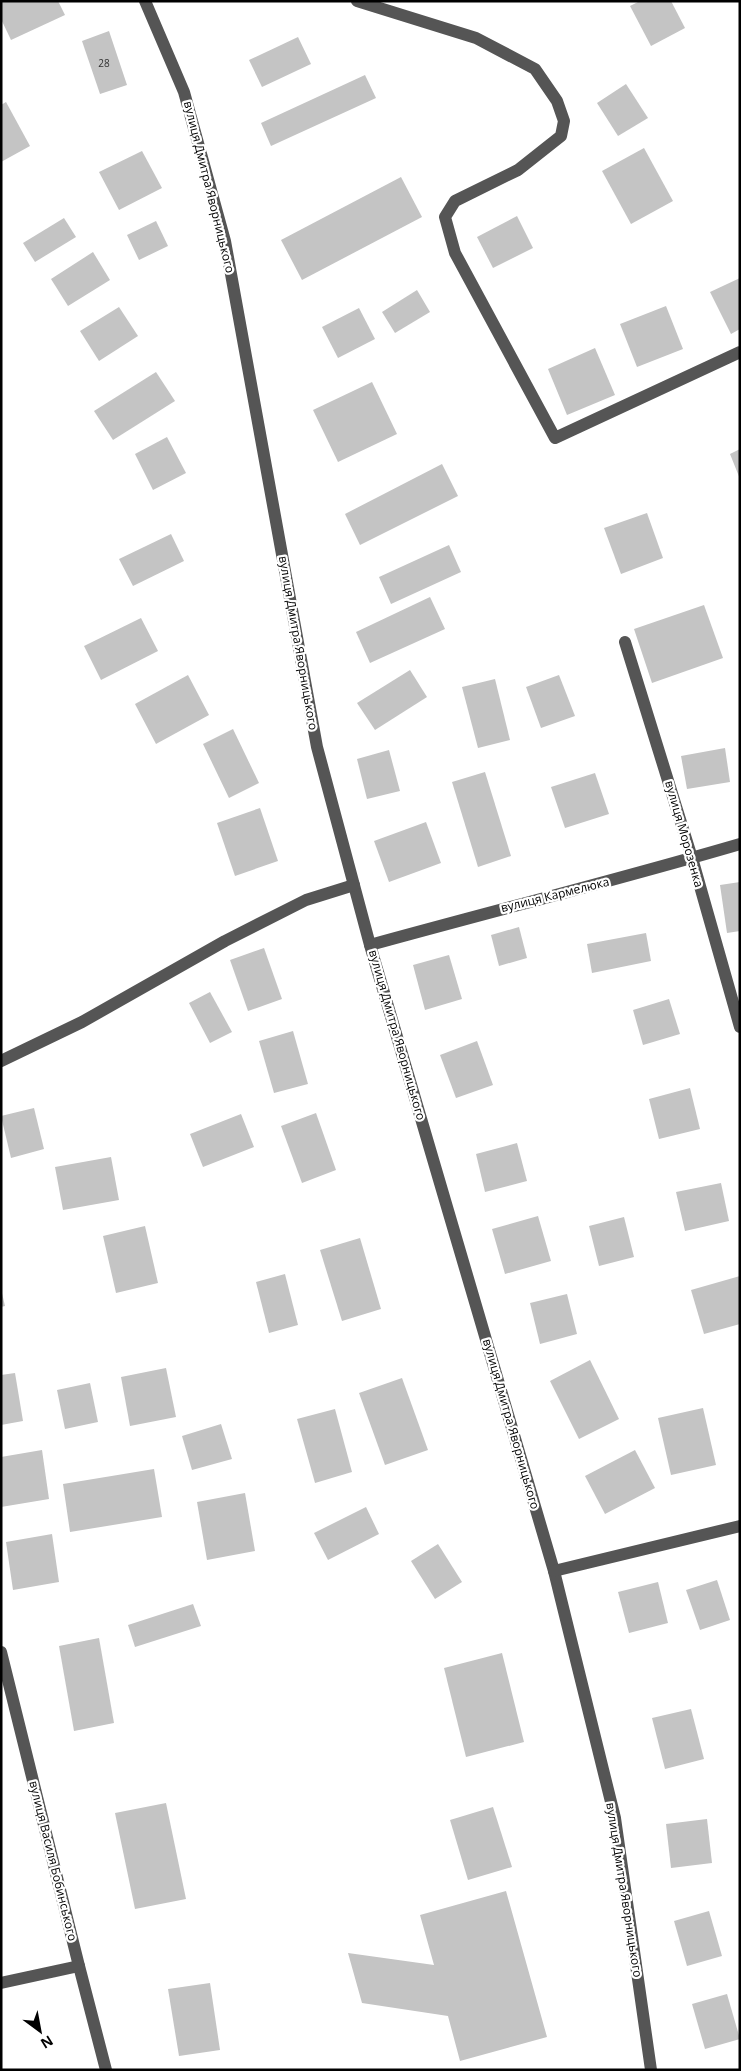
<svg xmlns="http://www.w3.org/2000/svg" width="741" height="2071" font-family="'Open Sans',sans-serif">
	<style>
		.building { fill: #c4c4c4 }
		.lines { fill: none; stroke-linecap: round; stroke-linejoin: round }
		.minor { stroke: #555; stroke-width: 12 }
		.labels { text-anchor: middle; stroke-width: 4.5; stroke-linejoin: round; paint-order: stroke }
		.number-label { font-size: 10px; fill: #313131 }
		.street-label { font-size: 12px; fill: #000; stroke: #fff }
	</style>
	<rect width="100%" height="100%" fill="#fff"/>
	<g class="building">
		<path d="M1 1H58L65 15 11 40 1 19Z"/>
		<path d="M640 1H671L685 28 651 46 630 6Z"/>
		<path d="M109 31 127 85 100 94 82 41Z"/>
		<path d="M298 37 311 64 262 87 249 60Z"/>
		<path d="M365 75 376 98 271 146 261 123Z"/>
		<path d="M626 84 648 118 618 136 597 103Z"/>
		<path d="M6 102 30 146 1 162V105Z"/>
		<path d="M644 148 673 201 631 224 602 171Z"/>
		<path d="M142 151 162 188 119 210 99 172Z"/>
		<path d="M401 177 422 217 302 280 281 240Z"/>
		<path d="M517 216 533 248 493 268 477 237Z"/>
		<path d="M64 218 76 237 35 262 23 243Z"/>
		<path d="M156 221 168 246 139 260 127 235Z"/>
		<path d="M93 252 110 280 68 306 51 279Z"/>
		<path d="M740 278V329L731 334 710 292Z"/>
		<path d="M417 290 430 312 395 333 382 312Z"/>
		<path d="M666 306 683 349 637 367 620 324Z"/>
		<path d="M119 307 138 336 99 361 80 331Z"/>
		<path d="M359 308 375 339 338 358 322 327Z"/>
		<path d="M595 348 615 395 567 415 548 369Z"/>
		<path d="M156 372 175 401 113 440 94 411Z"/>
		<path d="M372 382 397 434 338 462 313 410Z"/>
		<path d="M167 437 186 473 153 490 135 454Z"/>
		<path d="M740 449V479L730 454Z"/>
		<path d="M442 464 458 496 360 545 345 514Z"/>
		<path d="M647 513 663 558 621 574 604 528Z"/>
		<path d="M171 534 184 561 133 586 119 559Z"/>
		<path d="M449 545 461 572 391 604 379 577Z"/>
		<path d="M430 597 445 629 370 663 356 632Z"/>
		<path d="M704 605 723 658 652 683 634 629Z"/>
		<path d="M141 618 158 651 101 680 84 646Z"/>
		<path d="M410 670 427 697 375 730 357 703Z"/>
		<path d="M188 675 209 715 156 744 135 704Z"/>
		<path d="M559 675 575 716 541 728 526 687Z"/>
		<path d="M495 679 510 740 478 748 462 687Z"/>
		<path d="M233 729 259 783 229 798 203 744Z"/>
		<path d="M725 748 730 782 687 789 681 756Z"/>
		<path d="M389 750 400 791 367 799 357 759Z"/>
		<path d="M485 772 511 856 478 867 452 782Z"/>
		<path d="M595 773 609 814 565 828 551 787Z"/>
		<path d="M260 808 278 861 235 876 217 823Z"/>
		<path d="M426 822 441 863 389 882 374 841Z"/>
		<path d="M740 882V931L727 933 720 885Z"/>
		<path d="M519 927 527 958 499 966 491 935Z"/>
		<path d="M646 933 651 961 592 973 587 944Z"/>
		<path d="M264 948 282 999 248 1011 230 960Z"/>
		<path d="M449 955 462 999 425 1010 413 965Z"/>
		<path d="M210 992 232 1032 210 1043 189 1003Z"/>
		<path d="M669 999 680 1034 643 1045 633 1010Z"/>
		<path d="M293 1031 308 1084 274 1093 259 1041Z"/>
		<path d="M477 1041 493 1085 456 1098 440 1055Z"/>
		<path d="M690 1088 700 1129 659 1139 649 1099Z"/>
		<path d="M34 1108 44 1149 11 1158 1 1116Z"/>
		<path d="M316 1113 336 1170 302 1183 281 1126Z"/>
		<path d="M241 1114 254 1147 203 1167 190 1134Z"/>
		<path d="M517 1143 527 1181 485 1192 476 1154Z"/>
		<path d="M111 1157 119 1200 63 1210 55 1167Z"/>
		<path d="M721 1183 729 1221 685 1231 676 1192Z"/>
		<path d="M538 1216 551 1261 505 1274 492 1229Z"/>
		<path d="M624 1217 634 1257 599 1266 589 1226Z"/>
		<path d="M145 1226 158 1283 116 1293 103 1236Z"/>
		<path d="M360 1238 381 1309 342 1321 320 1250Z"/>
		<path d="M285 1274 298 1325 269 1333 256 1282Z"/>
		<path d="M740 1276V1324L704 1334 691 1290Z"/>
		<path d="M1 1289 5 1306 1 1307Z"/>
		<path d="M567 1294 577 1334 540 1344 530 1303Z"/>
		<path d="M590 1360 619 1419 579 1439 550 1381Z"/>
		<path d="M166 1368 176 1417 130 1426 121 1377Z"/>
		<path d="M15 1373 23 1421 1 1425V1375Z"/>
		<path d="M402 1378 428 1450 385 1465 359 1393Z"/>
		<path d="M90 1383 98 1422 65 1429 57 1390Z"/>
		<path d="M703 1408 716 1465 671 1475 658 1418Z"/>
		<path d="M335 1409 352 1472 315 1483 297 1419Z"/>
		<path d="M221 1424 232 1459 192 1470 182 1436Z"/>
		<path d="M42 1450 49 1499 1 1507V1457Z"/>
		<path d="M635 1450 655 1488 605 1514 585 1476Z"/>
		<path d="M154 1469 162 1517 70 1532 63 1484Z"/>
		<path d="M245 1493 255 1551 207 1560 197 1502Z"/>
		<path d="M366 1507 379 1534 328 1560 314 1533Z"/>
		<path d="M52 1534 59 1582 13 1590 6 1542Z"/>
		<path d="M438 1544 462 1582 435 1599 411 1561Z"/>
		<path d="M717 1580 730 1620 700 1630 686 1590Z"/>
		<path d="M658 1582 668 1623 629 1633 618 1592Z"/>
		<path d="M193 1604 201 1626 135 1647 128 1625Z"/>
		<path d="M99 1638 114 1723 74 1731 59 1646Z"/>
		<path d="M502 1653 524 1742 466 1757 444 1668Z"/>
		<path d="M691 1709 704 1759 665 1769 652 1718Z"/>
		<path d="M166 1803 186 1899 135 1909 115 1813Z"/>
		<path d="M493 1807 512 1867 468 1880 450 1820Z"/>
		<path d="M707 1819 712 1863 671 1868 666 1824Z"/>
		<path d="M506 1891 547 2037 460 2061 448 2016 362 2003 348 1953 434 1965 420 1915Z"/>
		<path d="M709 1911 722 1956 687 1966 674 1921Z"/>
		<path d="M210 1983 220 2050 179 2056 168 1989Z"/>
		<path d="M727 1994 740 2039 705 2049 692 2004Z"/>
	</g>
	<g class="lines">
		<g class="minor">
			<path d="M145 1 184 92 225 241 317 747 370 945 554 1571 615 1818 651 2070"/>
			<path d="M357 1 476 38 535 69 557 101 564 121 561 136 518 170 455 201 445 217 455 253 555 438 740 352"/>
			<path d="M625 642 692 858 740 1027"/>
			<path d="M370 945C493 911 617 880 740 844"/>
			<path d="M1 1061 82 1022 225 941 306 900 354 885"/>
			<path d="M554 1571 740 1526"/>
			<path d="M1 1652 79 1966 106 2070"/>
			<path d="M1 1983 79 1966"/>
		</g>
	</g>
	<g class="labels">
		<g class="number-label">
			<text x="104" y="67">28</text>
		</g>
		<g class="street-label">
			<text transform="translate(209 187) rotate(76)" y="4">вулиця Дмитра Яворницького</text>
			<text transform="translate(298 643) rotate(80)" y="4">вулиця Дмитра Яворницького</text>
			<text transform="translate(684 834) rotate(74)" y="4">вулиця Морозенка</text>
			<text transform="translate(555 895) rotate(-14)" y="4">вулиця Кармелюка</text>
			<text transform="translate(397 1035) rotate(74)" y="4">вулиця Дмитра Яворницького</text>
			<text transform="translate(511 1424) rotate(74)" y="4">вулиця Дмитра Яворницького</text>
			<text transform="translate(53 1861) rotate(76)" y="4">вулиця Василя Бобинського</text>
			<text transform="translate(624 1890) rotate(81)" y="4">вулиця Дмитра Яворницького</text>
		</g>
	</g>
	<rect width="741" height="2071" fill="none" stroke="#000000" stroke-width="5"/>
	<g transform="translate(40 2031) rotate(148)" stroke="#ffffff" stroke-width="4" paint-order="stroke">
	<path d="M0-4L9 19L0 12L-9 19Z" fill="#000000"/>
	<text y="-8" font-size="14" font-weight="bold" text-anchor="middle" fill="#000000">N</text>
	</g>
</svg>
